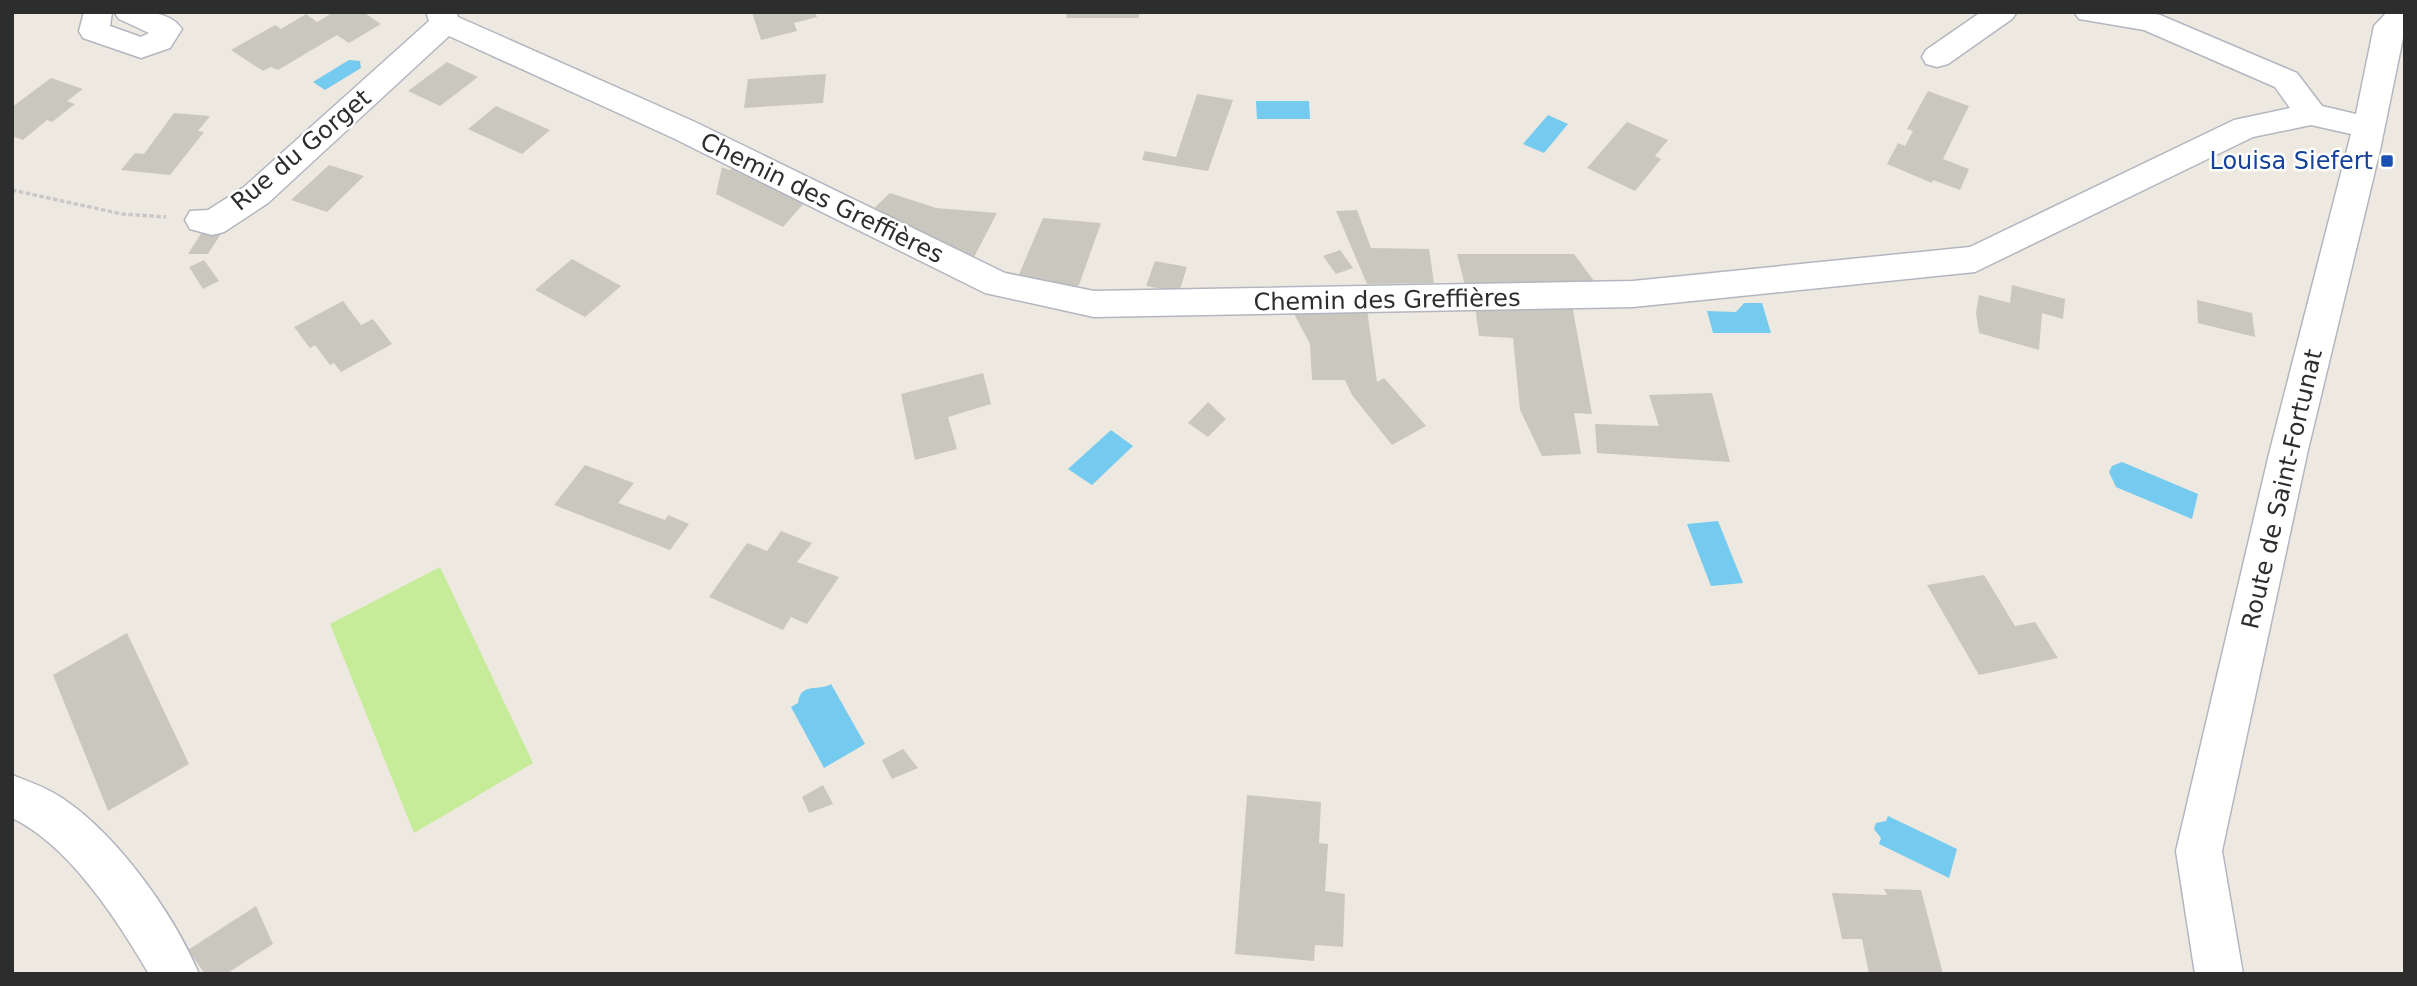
<svg xmlns="http://www.w3.org/2000/svg" width="2417" height="986" font-family="'DejaVu Sans',sans-serif">
	<style>
		.pitch { fill: #c6eb99 }
		.water { fill: #74caef }
		.building { fill: #cac7be }
		.lines { fill: none; stroke-linecap: round; stroke-linejoin: round }
		.minor-casing { stroke: #b3b6c0; stroke-width: 3 }
		.path { stroke: #c8c8c8; stroke-width: 3.5; stroke-dasharray: 4.5 2.5; stroke-linecap: butt }
		.minor { fill: #fff; fill-rule: evenodd }
		.transit-dot { fill: #1a4fb4; stroke: #fff; stroke-width: 2.5 }
		.labels { text-anchor: middle; stroke-width: 5; stroke-linejoin: round; paint-order: stroke }
		.street-label { font-size: 24px; fill: #2d2d2d; stroke: #fff }
		.transit-label { font-size: 24px; fill: #164399; stroke: #fff; text-anchor: end }
	</style>
	<rect width="100%" height="100%" fill="#eee9e0"/>
	<path class="pitch" d="M440 567 533 763 414 833 330 624Z"/>
	<g class="water">
		<path d="M349 60 360 61 361 68 325 90 313 82Z"/>
		<path d="M1256 101H1309L1310 119H1257Z"/>
		<path d="M1548 115 1568 124 1544 153 1523 144Z"/>
		<path d="M1744 303H1762L1771 333H1713L1707 311 1736 312Z"/>
		<path d="M1111 430 1133 446 1092 485 1068 469Z"/>
		<path d="M2122 462 2198 494 2192 519 2116 487 2109 472 2112 466Z"/>
		<path d="M1718 521 1743 583 1711 586 1687 524Z"/>
		<path d="M831 684 865 744 824 768 791 707 798 703C801 681 819 692 831 684Z"/>
		<path d="M1888 816 1957 849 1949 878 1879 844 1881 838 1874 829 1876 823 1886 821Z"/>
	</g>
	<g class="building">
		<path d="M334 12H363L381 24 349 43 337 35 278 70 271 67 263 71 231 50 275 25 281 29 306 14 317 22Z"/>
		<path d="M752 12H815L817 17 794 23 797 31 761 40Z"/>
		<path d="M1067 12H1139V18H1066Z"/>
		<path d="M447 62 478 77 440 106 408 91Z"/>
		<path d="M826 74 823 103 744 108 748 79Z"/>
		<path d="M51 78 83 89 67 101 75 104 52 122 47 120 23 140 12 136V107Z"/>
		<path d="M1928 91 1969 106 1943 159 1969 169 1960 190 1933 180 1932 183 1887 164 1898 143 1905 146 1913 131 1907 129Z"/>
		<path d="M1197 94 1233 100 1208 171 1142 160 1145 151 1176 157Z"/>
		<path d="M496 106 550 130 522 154 468 129Z"/>
		<path d="M174 113 210 116 198 131 204 132 170 175 121 170 135 153 144 154Z"/>
		<path d="M1627 122 1668 140 1655 156 1661 159 1635 191 1587 168Z"/>
		<path d="M329 165 364 176 327 212 291 200Z"/>
		<path d="M722 167 729 170 734 168 805 202 783 227 716 194Z"/>
		<path d="M890 193 936 208 997 213 973 259 873 209Z"/>
		<path d="M1357 210 1371 248 1429 249 1434 283 1367 284 1336 211Z"/>
		<path d="M1043 218 1101 223 1079 285 1073 290 1017 279Z"/>
		<path d="M202 232H222L208 254H188Z"/>
		<path d="M1340 250 1353 268 1336 274 1323 256Z"/>
		<path d="M1457 254H1574L1597 285 1465 286Z"/>
		<path d="M572 259 621 286 585 317 535 290Z"/>
		<path d="M204 260 219 281 203 289 189 267Z"/>
		<path d="M1155 261 1187 267 1179 292 1146 286Z"/>
		<path d="M2012 285 2065 299 2063 319 2042 313 2039 350 1979 333 1976 313 1979 295 2010 303Z"/>
		<path d="M2197 300 2252 313 2255 337 2198 323Z"/>
		<path d="M343 301 361 325 373 319 392 344 341 372 334 363 330 365 315 345 310 348 294 327Z"/>
		<path d="M1572 305 1592 414 1574 413 1581 454 1542 456 1520 410 1513 338 1479 336 1475 306Z"/>
		<path d="M1367 309 1377 382 1384 378 1426 426 1392 445 1352 395 1345 380H1312L1310 344 1292 310Z"/>
		<path d="M983 373 991 404 948 417 957 449 915 460 901 394Z"/>
		<path d="M1712 393 1730 462 1597 453 1595 424 1659 426 1649 395Z"/>
		<path d="M1208 402 1226 419 1208 437 1188 423Z"/>
		<path d="M585 465 634 483 618 503 665 520 668 515 689 524 670 550 554 505Z"/>
		<path d="M781 531 812 543 797 562 839 577 807 624 791 617 783 630 709 597 747 543 767 551Z"/>
		<path d="M1984 575 2015 626 2035 622 2058 658 1979 675 1927 585Z"/>
		<path d="M127 633 189 764 108 811 53 675Z"/>
		<path d="M903 749 918 768 892 779 882 760Z"/>
		<path d="M823 785 833 804 809 813 802 797Z"/>
		<path d="M1247 795 1321 802 1319 843 1328 844 1325 891 1345 894 1343 947 1315 945 1314 961 1235 954Z"/>
		<path d="M1884 889 1921 890 1943 974H1869L1862 939H1842L1832 893 1887 895Z"/>
		<path d="M256 906 273 944 226 974H205L188 950Z"/>
	</g>
	<g class="lines">
		<g class="minor-casing">
			<g id="minor">
				<path d="M84 12H112L110 26 141 37 149 33 119 19 114 12C137 12 168 8 182 29L170 48 141 58 83 38 79 31Z"/>
				<path d="M426 12H456L458 17 695 122 1005 273 1094 291 1633 281 1970 247 2234 120 2290 108 2275 87 2144 30 2079 19 2074 12H2149L2160 15 2297 73 2322 106 2356 114 2374 26 2387 12H2405V28L2380 150 2307 454 2222 851 2243 974H2195L2176 851 2269 454 2351 134 2311 125 2253 137 1975 272 1633 307 1094 317 985 293 673 138 449 36 268 203 224 232 212 235 190 229 185 220 190 211 208 210 244 187 429 21Z"/>
				<path d="M1981 12H2017L2012 19 1948 64 1937 67 1926 64 1922 57 1926 50Z"/>
				<path d="M12 775C25 780 39 785 52 792 111 825 173 912 199 974H149C118 921 69 845 12 818Z"/>
			</g>
		</g>
		<path class="path" d="M12 190 122 214 166 217"/>
		<use href="#minor" class="minor"/>
	</g>
	<rect class="transit-dot" x="2380" y="154" width="14" height="14" rx="3.5"/>
	<g class="labels">
		<g class="street-label">
			<text transform="translate(301 150) rotate(-40)" y="8">Rue du Gorget</text>
			<text transform="translate(822 198) rotate(26)" y="8">Chemin des Greffières</text>
			<text transform="translate(1387 300) rotate(-1)" y="8">Chemin des Greffières</text>
			<text transform="translate(2282 489) rotate(-77)" y="8">Route de Saint-Fortunat</text>
		</g>
		<g class="transit-label">
			<text x="2373" y="169">Louisa Siefert</text>
		</g>
	</g>
	<rect width="2417" height="986" fill="none" stroke="#2d2d2d" stroke-width="28"/>
</svg>
